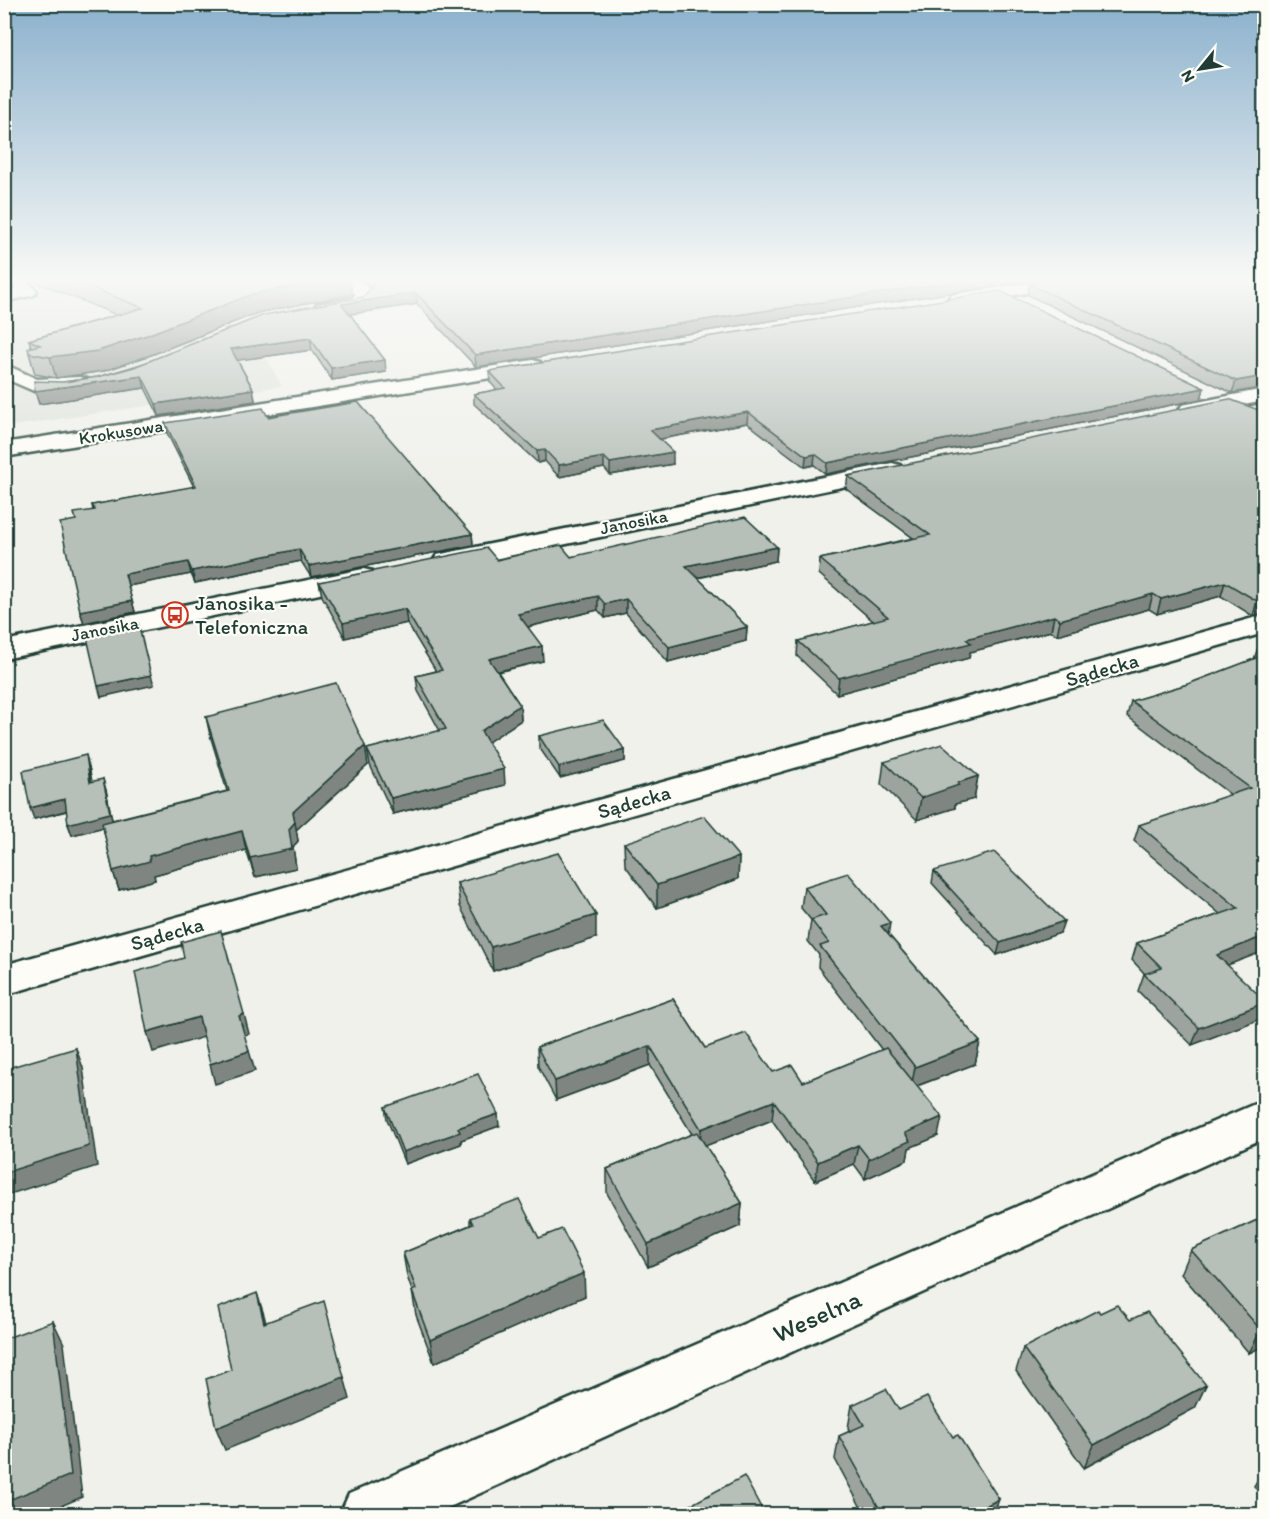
<svg xmlns="http://www.w3.org/2000/svg" width="1269" height="1519" font-family="Itim,sans-serif">
	<style>
		.built { fill: #dfe2dc }
		.lines { fill: none; stroke-linecap: round; stroke-linejoin: round }
		.minor-casing { stroke: #1f3d34; stroke-width: 5 }
		.minor { fill: #fdfcf7; fill-rule: evenodd }
		.wall { fill: #9da49e; stroke: #1f3d34; stroke-width: 1.5 }
		.shaded-wall { fill: #7f8681; stroke: #1f3d34; stroke-width: 1.5 }
		.building { fill: #b6bfb8; stroke: #1f3d34; stroke-width: 1.5 }
		.labels { text-anchor: middle; stroke-width: 4.5; stroke-linejoin: round; paint-order: stroke }
		.far-street-label { font-size: 18px; fill: #1f3d34; stroke: #fdfcf7 }
		.poi-label { font-size: 21px; fill: #1f3d34; stroke: #fdfcf7; text-anchor: start }
		.street-label { font-size: 21px; fill: #1f3d34; stroke: #fdfcf7 }
		.near-street-label { font-size: 26px; fill: #1f3d34; stroke: #fdfcf7 }
	</style>
	<rect width="100%" height="100%" fill="#f0f1eb"/>
	<filter id="ink" filterUnits="userSpaceOnUse"><feTurbulence type="fractalNoise" baseFrequency=".0167" numOctaves="2"/><feDisplacementMap in="SourceGraphic" scale="12" xChannelSelector="R" yChannelSelector="G"/><feConvolveMatrix kernelMatrix="1 2 1 2 8 2 1 2 1" color-interpolation-filters="sRGB"/></filter>
	<g filter="url(#ink)">
		<path class="built" d="M5 278H368L440 303 252 332 282 386 5 427Z"/>
		<g class="lines">
			<g class="minor-casing">
				<g id="minor">
					<path d="M6 278H25L37 291 34 295 4 302V292L16 289Z"/>
					<path d="M329 278C351 278 361 276 374 295L364 306 323 313 317 312 314 308 317 304 352 298 356 294Z"/>
					<path d="M1058 278H1100L1097 282 1091 283 957 304 951 303 948 299 951 295 957 294Z"/>
					<path d="M533 360 540 362 543 366 540 370 4 457V443Z"/>
					<path d="M4 364 37 379 80 377 87 379 90 383 87 387 80 389 34 391 4 378Z"/>
					<path d="M1264 389V401L1190 416 1182 415 1179 410 1182 405Z"/>
					<path d="M892 463 900 465 904 470 900 475 446 569 437 567 433 561 437 555 446 553Z"/>
					<path d="M363 569 373 571 376 577 373 583 4 659V641Z"/>
					<path d="M1264 615V633L4 995V965Z"/>
					<path d="M1264 1100V1138L434 1514H340L349 1494Z"/>
				</g>
			</g>
			<use href="#minor" class="minor"/>
		</g>
		<g class="wall">
			<path d="M26 278H245L250 280 352 294 257 313 151 355 104 371 56 378 35 374 29 353 31 347 29 340 117 315Z"/>
			<path d="M356 278H1044L476 367 417 304 350 314 386 372 332 380 312 350 237 360 253 389 255 401 159 416 145 388 39 404 35 391 63 382 98 377 363 297 371 288 366 282Z"/>
			<path d="M1029 284 1264 387 1232 393 1028 295Z"/>
			<path d="M489 371 1204 388 1201 399 826 474 814 465 805 467 747 423 660 439 673 464 610 475 604 468 559 477 545 461 538 463 474 404V394L497 390 490 382Z"/>
			<path d="M1264 392V410L1257 405 1260 393Z"/>
			<path d="M1264 412V613L1253 616 1221 596 1157 614 1149 609 1057 635 1051 631 970 652 969 658 837 694 797 656 798 641 873 621 819 574 820 559 913 538 846 489 848 476Z"/>
			<path d="M268 417 472 534 473 545 311 577 301 561 195 583 191 574 128 586 135 612 84 623 80 611 76 520 93 510 92 505 194 487 167 433 165 423Z"/>
			<path d="M777 547 776 561 698 578 747 627 746 641 668 662 626 613 605 618 598 610 528 627 543 661 498 672 520 705 521 720 488 742 505 785 393 814 370 765 367 749 440 731 418 691 416 676 436 671 407 623 345 638 322 596 319 582 497 560Z"/>
			<path d="M1264 643V951L1227 965 1260 1019 1192 1045 1138 991 1144 974H1145L1132 960 1137 943 1220 914 1134 841 1139 825 1231 795 1127 716 1131 701 1188 684 1254 659 1259 645Z"/>
			<path d="M206 717 368 765 296 830 298 841 293 847 296 868 255 877 246 850 154 875 155 880 119 890 113 871 103 827 72 835 68 824 67 811 34 819 89 767 92 782 106 790 112 820 227 791 210 735Z"/>
			<path d="M539 736 625 750V761L560 778 539 747Z"/>
			<path d="M884 762 978 776 974 799 955 804V808L917 820 881 784Z"/>
			<path d="M624 843 739 857 738 879 657 908 625 865Z"/>
			<path d="M934 871 1060 933 997 955 932 883Z"/>
			<path d="M457 883 596 938 493 971 460 906Z"/>
			<path d="M804 887 888 934 980 1042 975 1064 917 1086 938 1136 909 1148 907 1160 865 1179 854 1164 815 1181 772 1120 705 1146 742 1203 740 1226 648 1267 607 1193V1169L692 1134 650 1065 556 1100 538 1066 537 1047 673 999 705 1048 773 1072 803 1082 882 1050 818 967 819 955 808 941 811 920 801 908Z"/>
			<path d="M385 1107 499 1126 461 1140V1144L405 1164 387 1119Z"/>
			<path d="M1264 1217V1348L1263 1346 1249 1353 1181 1274 1191 1250Z"/>
			<path d="M470 1218 539 1238 585 1296 434 1363 416 1315 412 1291 407 1276 403 1253 470 1225Z"/>
			<path d="M1100 1313 1130 1320 1206 1385 1195 1408 1084 1468 1016 1371 1023 1348Z"/>
			<path d="M852 1405 899 1410 953 1437 999 1499 993 1515H865L835 1459 839 1436 850 1431 848 1428Z"/>
			<path d="M1264 1469V1498L1254 1486Z"/>
		</g>
		<g class="shaded-wall">
			<path d="M337 278H350L352 294 257 313 151 355 104 371 56 378 50 357 253 294Z"/>
			<path d="M978 278H1044L476 367 475 355Z"/>
			<path d="M416 293 417 304 344 315 342 304Z"/>
			<path d="M310 338 312 350 233 361 231 349Z"/>
			<path d="M385 360 386 372 332 380 331 368Z"/>
			<path d="M142 376 145 388 39 404 35 391Z"/>
			<path d="M1264 376V387L1232 393 1236 381Z"/>
			<path d="M1204 388 1201 399 826 474 827 463Z"/>
			<path d="M253 389 255 401 159 416 156 404Z"/>
			<path d="M748 412 747 423 650 441V430Z"/>
			<path d="M545 450V461L538 463 537 451Z"/>
			<path d="M673 452V464L610 475V463Z"/>
			<path d="M815 454 814 465 805 467 806 456Z"/>
			<path d="M604 457V468L559 477V465Z"/>
			<path d="M472 534 473 545 311 577 309 566Z"/>
			<path d="M777 547 776 561 686 580V566Z"/>
			<path d="M299 549 301 561 195 583 192 571Z"/>
			<path d="M188 562 191 574 128 586 125 574Z"/>
			<path d="M1225 582 1221 596 1157 614 1161 599Z"/>
			<path d="M1153 594 1149 609 1057 635 1060 620Z"/>
			<path d="M598 596V610L519 629 518 614Z"/>
			<path d="M626 599V613L605 618V604Z"/>
			<path d="M1264 600V613L1253 616 1257 601Z"/>
			<path d="M132 601 135 612 84 623 80 611Z"/>
			<path d="M405 609 407 623 345 638 343 623Z"/>
			<path d="M1054 616 1051 631 970 652 969 658 837 694 839 678 966 639Z"/>
			<path d="M747 627 746 641 668 662 669 647Z"/>
			<path d="M542 646 543 661 490 673 489 659Z"/>
			<path d="M151 675 154 685 101 697 98 686Z"/>
			<path d="M520 705 521 720 482 746 481 731Z"/>
			<path d="M365 746 368 765 296 830 293 812Z"/>
			<path d="M625 750V761L560 778 559 767Z"/>
			<path d="M86 755 89 767 94 793 90 782Z"/>
			<path d="M504 769 505 785 393 814 391 798Z"/>
			<path d="M978 776 974 799 955 804V808L917 820 921 798 957 783Z"/>
			<path d="M103 779 106 790 113 825 72 835 68 824Z"/>
			<path d="M65 799 69 810 34 819 30 808Z"/>
			<path d="M295 822 298 841 293 847 296 868 255 877 250 858 289 829Z"/>
			<path d="M242 831 246 850 154 875 155 880 119 890 113 871 149 856Z"/>
			<path d="M739 857 738 879 657 908V885Z"/>
			<path d="M596 915V938L493 971 491 947Z"/>
			<path d="M1064 921 1060 933 997 955 1000 943Z"/>
			<path d="M890 923 887 944 881 926Z"/>
			<path d="M1264 936V951L1210 972 1217 955Z"/>
			<path d="M1264 1003V1007L1260 1019 1192 1045 1199 1028Z"/>
			<path d="M244 1014 249 1034 244 1035 239 1016Z"/>
			<path d="M199 1017 204 1037 153 1052 147 1032Z"/>
			<path d="M980 1042 975 1064 911 1088 915 1067Z"/>
			<path d="M650 1046V1065L556 1100 555 1081Z"/>
			<path d="M76 1048 83 1068 97 1166 4 1196V1173Z"/>
			<path d="M249 1051 255 1071 215 1084 210 1064Z"/>
			<path d="M774 1101 772 1120 700 1148 701 1129Z"/>
			<path d="M498 1114 499 1126 461 1140V1144L405 1164 403 1152 458 1128Z"/>
			<path d="M942 1117 938 1136 909 1148 907 1160 865 1179 869 1159 905 1133Z"/>
			<path d="M858 1145 854 1164 815 1181 818 1162Z"/>
			<path d="M742 1203 740 1226 648 1267V1244Z"/>
			<path d="M584 1273 585 1296 434 1363 430 1340Z"/>
			<path d="M257 1293 264 1315 271 1345 264 1323Z"/>
			<path d="M53 1321 64 1344 82 1497 40 1515H4V1502Z"/>
			<path d="M1264 1328V1343L1263 1346 1249 1353 1261 1330Z"/>
			<path d="M344 1377 350 1399 225 1450 216 1428Z"/>
			<path d="M1206 1385 1195 1408 1084 1468 1094 1445Z"/>
			<path d="M999 1499 993 1515H968Z"/>
		</g>
		<g class="building">
			<path d="M67 278H245L250 280 259 278H337L253 294 147 335 98 351 50 357 29 353 28 348 40 345 29 340 143 308Z"/>
			<path d="M370 278H914L929 281 924 278H978L475 355 416 293 342 304 385 360 331 368 310 338 231 349 253 389 156 404 142 376 35 391 34 381 63 382 98 377 134 367 264 315 363 297 375 283Z"/>
			<path d="M1072 278H1264V376L1236 381 1029 284Z"/>
			<path d="M1000 291 1204 388 827 463 815 454 806 456 748 412 650 430 673 452 610 463 604 457 559 465 545 450 537 451 474 394 505 388 489 371Z"/>
			<path d="M1229 399 1264 412V600L1257 601 1225 582 1161 599 1153 594 1060 620 1054 616 966 639 971 643 839 678 798 641 888 617 820 559 930 535 848 476Z"/>
			<path d="M358 402 472 534 309 566 299 549 192 571 188 562 125 574 132 601 80 611 60 523 76 520 74 513 95 510 92 505 196 486 165 423 263 408 268 417Z"/>
			<path d="M745 517 777 547 686 566 747 627 669 647 626 599 605 604 598 596 518 614 542 646 489 659 520 705 481 731 504 769 391 798 367 749 446 729 416 676 442 670 405 609 343 623 319 582 487 548 497 560 561 545 571 557Z"/>
			<path d="M138 623 151 675 98 686 86 633Z"/>
			<path d="M1264 643V648L1259 645Z"/>
			<path d="M1264 655V936L1217 955 1264 1000V1003L1199 1028 1144 974 1162 968 1137 943 1238 908 1139 825 1250 788 1131 701 1188 684Z"/>
			<path d="M336 683 365 746 293 812 295 822 289 829 292 849 250 858 242 831 149 856 150 861 113 871 102 823 229 791 206 717Z"/>
			<path d="M603 720 625 750 559 767 539 736Z"/>
			<path d="M942 744 978 776 957 783 959 785 921 798 884 762Z"/>
			<path d="M86 755 90 782 103 779 110 813 68 824 65 799 30 808 23 771Z"/>
			<path d="M704 816 739 857 657 885 624 843Z"/>
			<path d="M994 852 1064 921 1000 943 934 871Z"/>
			<path d="M558 853 596 915 491 947 457 883Z"/>
			<path d="M848 873 890 923 881 926 980 1042 915 1067 820 946 829 943 811 920 826 915 804 887Z"/>
			<path d="M221 931 244 1014 239 1016 249 1051 210 1064 199 1017 147 1032 135 972 184 958 181 942Z"/>
			<path d="M673 999 705 1048 746 1033 773 1072 792 1065 803 1082 886 1048 942 1117 905 1133 910 1141 869 1159 858 1145 818 1162 774 1101 701 1129 650 1046 555 1081 537 1047Z"/>
			<path d="M76 1048 89 1146 4 1173V1069Z"/>
			<path d="M478 1074 498 1114 458 1128 460 1132 403 1152 385 1107Z"/>
			<path d="M697 1132 742 1203 648 1244 607 1169Z"/>
			<path d="M519 1199 539 1238 562 1229 584 1273 430 1340 412 1291 416 1289 403 1253 473 1224 470 1218Z"/>
			<path d="M1264 1217V1328L1261 1330 1191 1250Z"/>
			<path d="M257 1293 264 1323 324 1301 344 1377 216 1428 206 1379 231 1370 218 1308Z"/>
			<path d="M1117 1305 1130 1320 1147 1312 1206 1385 1094 1445 1023 1348 1098 1310 1100 1313Z"/>
			<path d="M53 1321 71 1475 4 1502V1339Z"/>
			<path d="M886 1389 899 1410 927 1397 953 1437 958 1435 999 1499 968 1515H883L839 1436 864 1425 852 1405Z"/>
			<path d="M744 1476 765 1515H672Z"/>
		</g>
	</g>
	<linearGradient id="sky" x2="0" y2="1"><stop stop-color="#8bb1cd"/><stop offset="0.57" stop-color="#f8f9f6"/><stop offset="1" stop-color="#f8f9f6" stop-opacity="0"/></linearGradient>
	<rect width="1269" height="491" fill="url(#sky)"/>
	<defs>
		<g id="bus-ring" transform="scale(1.35)"><circle r="9.5" fill="#fdfcf7" stroke="#c8321e" stroke-width="1.5"/><path d="M-5-6H5V4H4V6H2V4H-2V6H-4V4H-5ZM-3.5-4V0h7V-4ZM-3.5 1.2v1.5H-2V1.2ZM2 1.2v1.5H3.5V1.2Z" fill="#c8321e"/></g>
	</defs>
	<g fill-rule="evenodd">
		<use href="#bus-ring" x="175" y="615"/>
	</g>
	<g class="labels">
		<g class="far-street-label">
			<text transform="translate(121 432) rotate(-9)" y="6">Krokusowa</text>
			<text transform="translate(634 522) rotate(-11)" y="6">Janosika</text>
			<text transform="translate(105 629) rotate(-11)" y="6">Janosika</text>
		</g>
		<g class="poi-label">
			<text x="195" y="610">Janosika -<tspan x="195" dy="24">Telefoniczna</tspan></text>
		</g>
		<g class="street-label">
			<text transform="translate(1102 670) rotate(-16)" y="7">Sądecka</text>
			<text transform="translate(634 802) rotate(-16)" y="7">Sądecka</text>
			<text transform="translate(167 934) rotate(-16)" y="7">Sądecka</text>
		</g>
		<g class="near-street-label">
			<text transform="translate(817 1316) rotate(-24)" y="9">Weselna</text>
		</g>
	</g>
	<rect width="1269" height="1519" fill="none" stroke="#fdfcf7" stroke-width="24"/>
	<rect x="12" y="12" width="1245" height="1495" fill="none" stroke="#1f3d34" stroke-width="2" filter="url(#ink)"/>
	<g transform="translate(1200 69) rotate(240)" stroke="#fdfcf7" stroke-width="4.5" paint-order="stroke">
	<path d="M0-4.5L10 22L0 15L-10 22Z" fill="#1f3d34"/>
	<text y="-9" font-size="16" font-weight="bold" text-anchor="middle" fill="#1f3d34">N</text>
	</g>
</svg>
